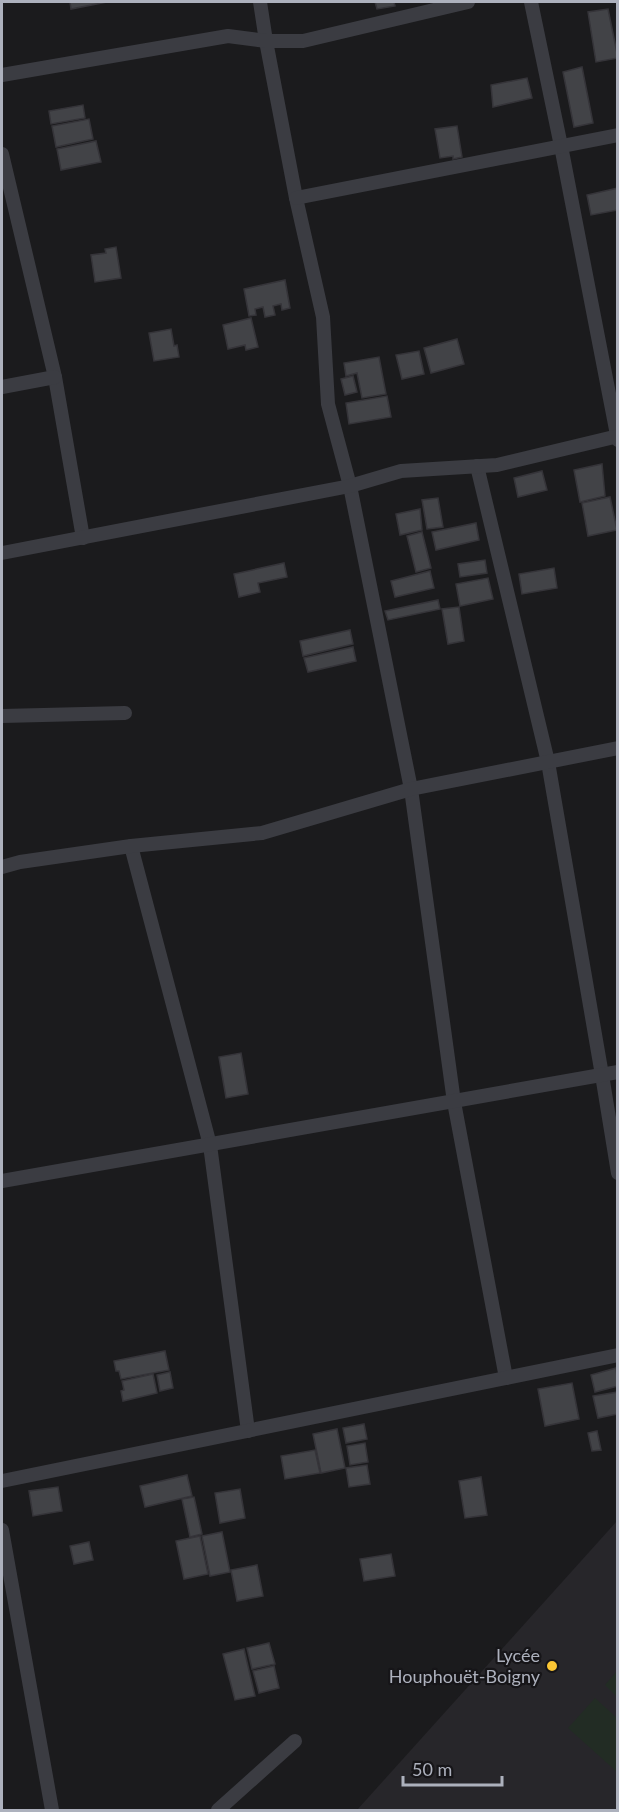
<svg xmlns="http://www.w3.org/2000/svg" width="619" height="1812" font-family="Lato,sans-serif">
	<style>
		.built { fill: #27262a }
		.green { fill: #222c24 }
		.building { fill: #424347; stroke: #353439; stroke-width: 1.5 }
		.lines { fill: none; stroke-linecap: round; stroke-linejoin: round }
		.street { stroke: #3b3c42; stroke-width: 14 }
		.poi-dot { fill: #fbc634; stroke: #161518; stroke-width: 2 }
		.labels { text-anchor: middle; stroke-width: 4.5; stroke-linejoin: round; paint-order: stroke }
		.poi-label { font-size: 18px; fill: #adb1bd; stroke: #161518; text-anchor: end }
	</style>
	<rect width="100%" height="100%" fill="#1b1b1d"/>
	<path class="built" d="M617 1521V1810H357Z"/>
	<g class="green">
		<path d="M617 1671V1697L605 1685Z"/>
		<path d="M595 1698 617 1718V1772L568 1728Z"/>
	</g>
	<g class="building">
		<path d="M70 2H107L71 9Z"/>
		<path d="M375 2H394L395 6 377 9Z"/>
		<path d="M608 9 618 58 596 62 588 12Z"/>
		<path d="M582 67 593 123 574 127 563 72Z"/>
		<path d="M527 78 532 98 493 107 491 85Z"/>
		<path d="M83 105 85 118 51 124 49 111Z"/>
		<path d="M89 119 93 139 56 147 52 126Z"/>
		<path d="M457 126 462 157 453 159V156L440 158 435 129Z"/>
		<path d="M96 141 101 162 61 170 57 149Z"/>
		<path d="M618 188V210L591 215 587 195Z"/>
		<path d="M116 247 121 278 95 282 91 255 106 253 105 249Z"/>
		<path d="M285 280 290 308 282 310 281 304 273 306 275 315 265 317 263 307 255 309 256 315 249 316 244 289Z"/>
		<path d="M251 318 258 347 246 350 245 345 228 349 223 325Z"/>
		<path d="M171 329 174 346 177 345 179 357 154 361 149 333Z"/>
		<path d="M457 339 464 364 431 373 424 348Z"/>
		<path d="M419 351 424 374 402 379 396 355Z"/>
		<path d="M379 357 386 394 362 398 357 373 346 376 344 363Z"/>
		<path d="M353 376 357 392 345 395 341 379Z"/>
		<path d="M387 396 391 417 349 424 346 403Z"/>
		<path d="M602 464 605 496 580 502 574 470Z"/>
		<path d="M542 471 547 490 518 497 514 478Z"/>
		<path d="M610 497 617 530 588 536 582 503Z"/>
		<path d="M438 498 443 527 427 529 422 500Z"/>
		<path d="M420 509 422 530 400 535 396 514Z"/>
		<path d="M476 523 479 540 436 550 432 532Z"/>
		<path d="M422 532 431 568 416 572 407 536Z"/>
		<path d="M485 560 487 573 460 577 458 564Z"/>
		<path d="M284 563 287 577 258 583 260 592 239 597 234 574Z"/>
		<path d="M554 568 557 588 522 594 519 574Z"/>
		<path d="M430 571 434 588 395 597 391 581Z"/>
		<path d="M488 578 493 599 460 606 456 584Z"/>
		<path d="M438 600 440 609 388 620 385 611Z"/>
		<path d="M459 607 464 641 448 644 442 609Z"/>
		<path d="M350 630 353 644 303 656 300 641Z"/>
		<path d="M353 647 356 661 308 672 304 658Z"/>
		<path d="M241 1053 248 1094 226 1098 219 1057Z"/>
		<path d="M165 1351 169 1370 121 1379 119 1371H116L114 1361Z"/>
		<path d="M616 1368 618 1386 595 1392 591 1375Z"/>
		<path d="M170 1372 173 1388 160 1391 157 1375Z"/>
		<path d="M153 1374 157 1393 123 1401 121 1391 124 1390 122 1381Z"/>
		<path d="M572 1383 579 1419 545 1426 538 1389Z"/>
		<path d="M618 1392V1414L598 1418 593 1396Z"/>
		<path d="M364 1424 367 1439 346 1443 343 1428Z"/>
		<path d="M337 1429 345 1468 321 1473 313 1434Z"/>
		<path d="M597 1431 601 1450 592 1451 588 1433Z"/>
		<path d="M365 1443 368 1462 350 1465 347 1446Z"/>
		<path d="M315 1450 320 1473 285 1479 281 1456Z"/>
		<path d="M367 1465 370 1484 349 1487 346 1468Z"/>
		<path d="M187 1475 192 1496 145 1507 140 1486Z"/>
		<path d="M481 1477 487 1515 465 1518 459 1481Z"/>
		<path d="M58 1487 62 1511 33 1516 29 1491Z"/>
		<path d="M240 1489 245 1518 220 1523 215 1493Z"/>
		<path d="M194 1497 202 1534 190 1537 182 1499Z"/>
		<path d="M222 1532 230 1572 210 1576 202 1536Z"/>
		<path d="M200 1536 208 1574 184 1579 176 1541Z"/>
		<path d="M89 1542 93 1560 74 1564 70 1546Z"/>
		<path d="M391 1554 395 1576 364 1581 360 1559Z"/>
		<path d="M257 1565 263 1596 237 1601 231 1570Z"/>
		<path d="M269 1643 275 1664 252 1669 247 1648Z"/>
		<path d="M244 1649 255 1696 235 1700 223 1654Z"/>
		<path d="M274 1666 279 1688 259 1693 253 1671Z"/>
	</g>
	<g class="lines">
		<g class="street">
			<path d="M260 2 266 41 296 198 323 317 328 404 350 486 411 789 454 1102 506 1378"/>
			<path d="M531 2 561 146 618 440"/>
			<path d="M2 75 228 36 266 41H303L468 2"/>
			<path d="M2 154 55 377 83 538"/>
			<path d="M296 198 618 135"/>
			<path d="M2 387 55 377"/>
			<path d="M477 466 548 762 602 1075 618 1173"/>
			<path d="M2 553 350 486 401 471 497 465 618 436"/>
			<path d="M2 716 125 713"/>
			<path d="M131 846 210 1145 248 1431"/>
			<path d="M2 867 20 862 131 846 262 833 411 789 618 748"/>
			<path d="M2 1181 618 1072"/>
			<path d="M2 1481 618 1355"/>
			<path d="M2 1530 52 1810"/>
			<path d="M218 1810 295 1741"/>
		</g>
	</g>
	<circle class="poi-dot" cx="552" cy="1666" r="6"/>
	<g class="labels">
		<g class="poi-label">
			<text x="540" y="1662">Lycée<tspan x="540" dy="21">Houphouët-Boigny</tspan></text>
		</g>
	</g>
	<rect width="619" height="1812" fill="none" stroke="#adb1bd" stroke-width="6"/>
	<path d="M403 1776v9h99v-9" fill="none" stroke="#adb1bd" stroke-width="3"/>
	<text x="412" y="1776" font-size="18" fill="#adb1bd" stroke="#161518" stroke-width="4.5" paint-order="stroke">50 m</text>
</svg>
